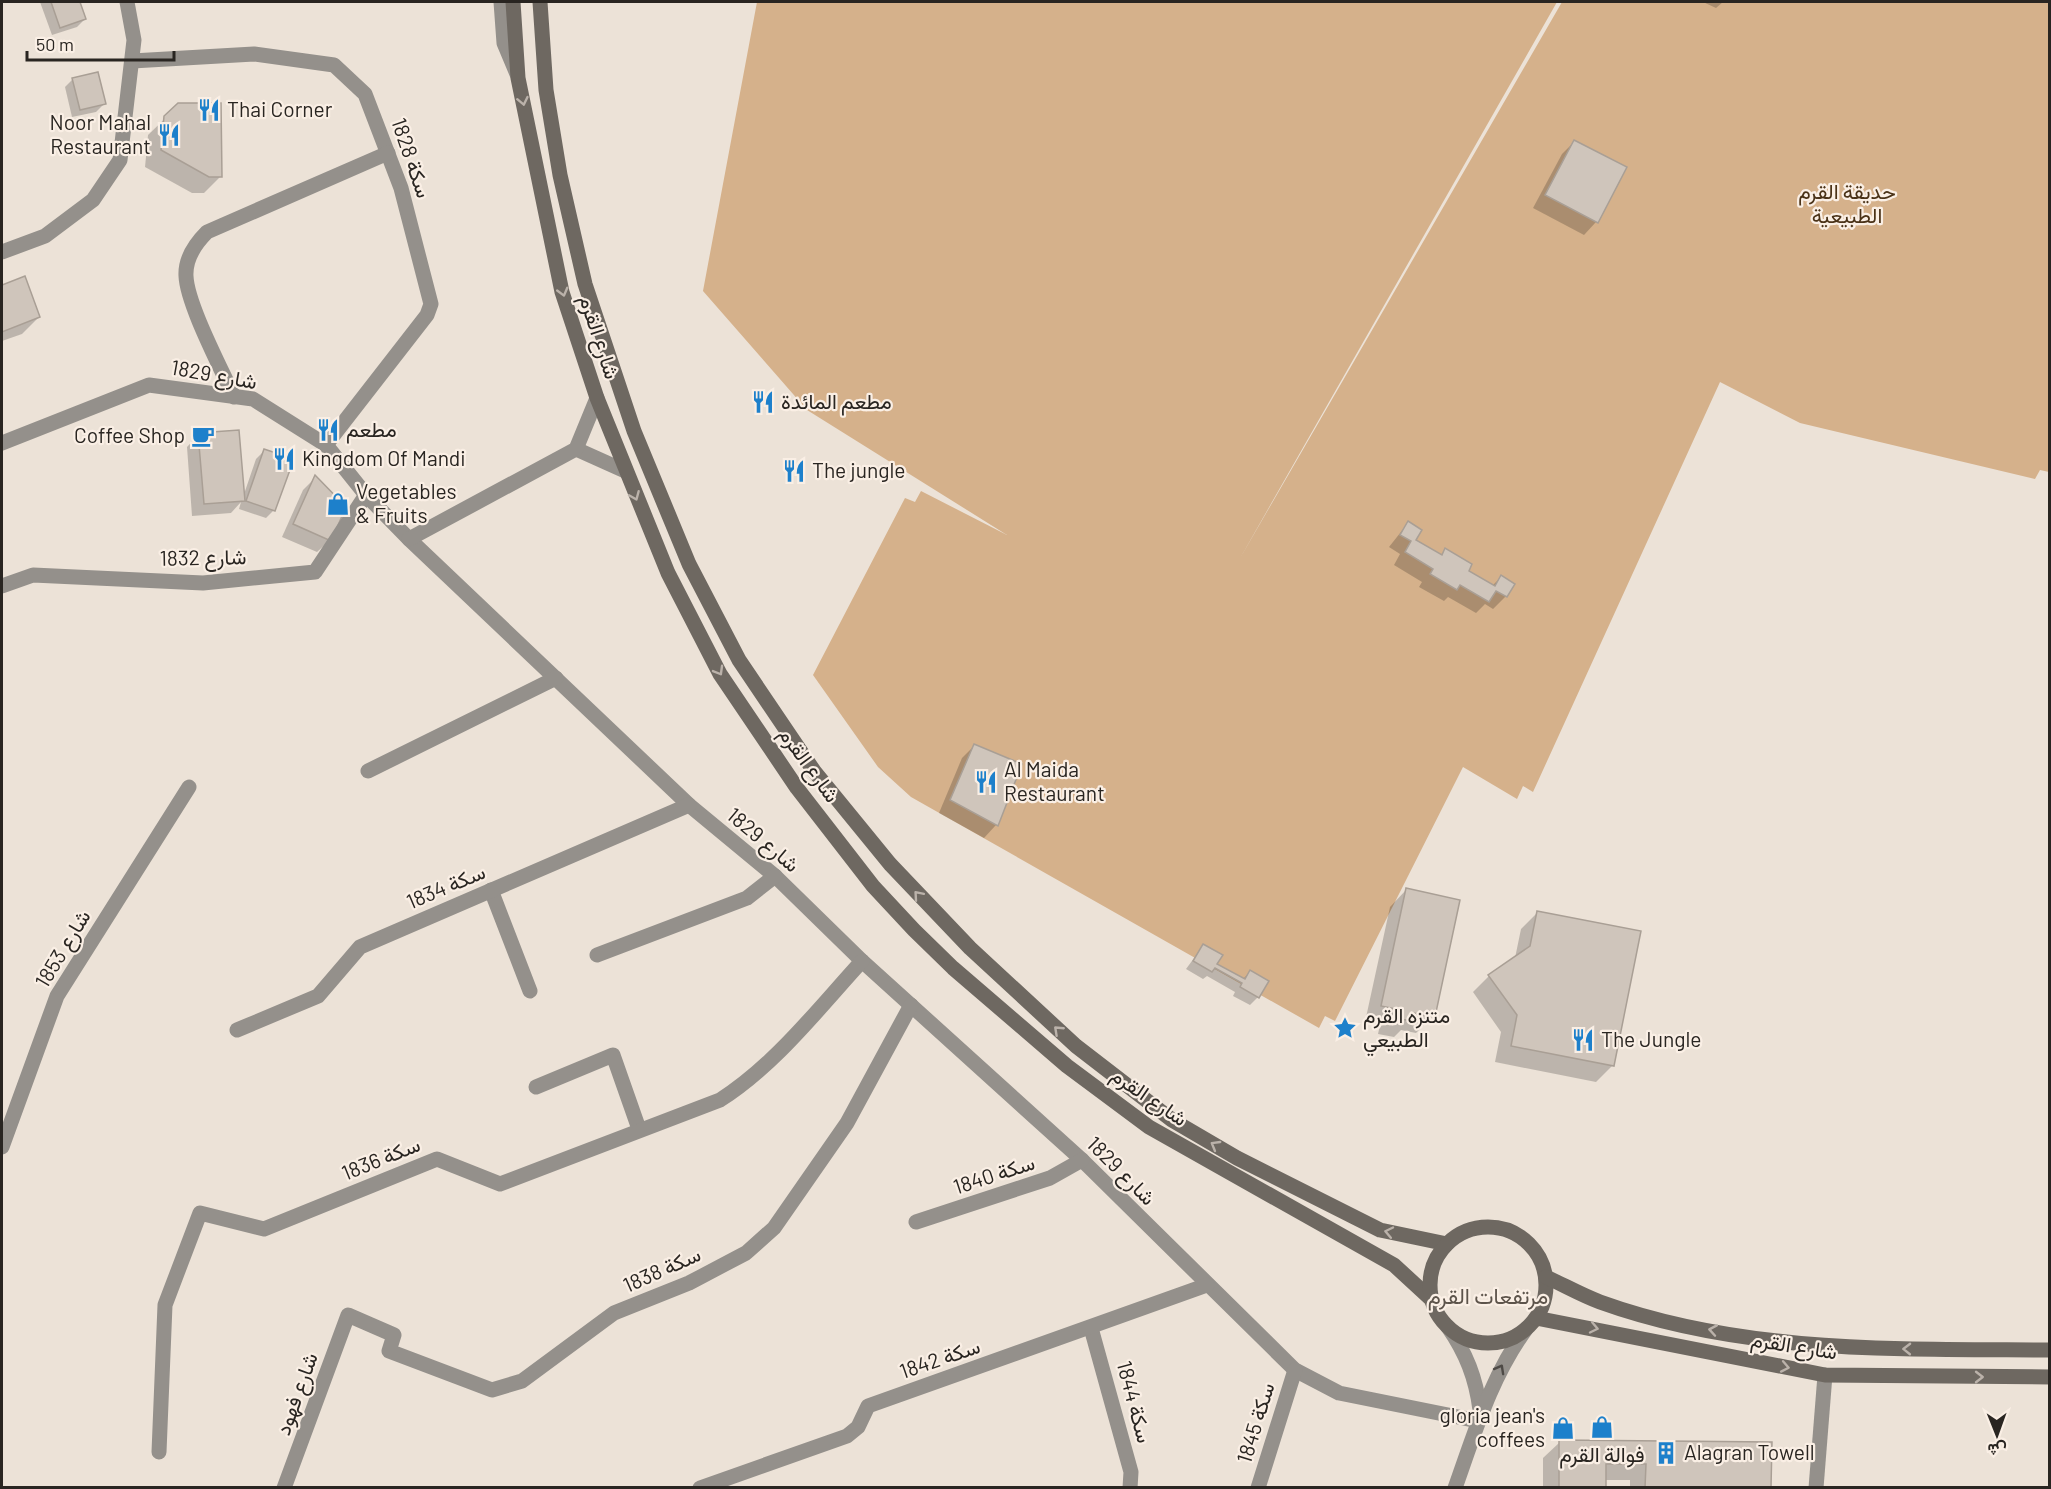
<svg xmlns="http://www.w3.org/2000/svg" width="2051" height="1489" font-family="Barlow,Vazirmatn,sans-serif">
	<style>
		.green { fill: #d5b18b }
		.shadow { fill: #0003 }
		.building { fill: #cfc5bb; stroke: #a99f95; stroke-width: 1.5 }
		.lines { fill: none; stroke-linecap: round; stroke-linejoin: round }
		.minor { stroke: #94908b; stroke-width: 15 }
		.tertiary { stroke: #94908b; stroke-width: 15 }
		.secondary { stroke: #6e6861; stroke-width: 15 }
		.oneway { stroke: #bbb2aa }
		.oneway2 { stroke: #4e4a46 }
		.labels { text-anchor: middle; stroke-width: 4.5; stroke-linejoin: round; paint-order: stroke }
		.poi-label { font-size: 21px; fill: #292521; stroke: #faefe5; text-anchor: start }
		.street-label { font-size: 21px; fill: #292521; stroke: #faefe5 }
		.park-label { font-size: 21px; fill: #4a3217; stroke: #faefe5 }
		.neighbourhood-label { font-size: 22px; fill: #5d544b; stroke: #faefe5 }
	</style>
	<rect width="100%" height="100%" fill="#ece2d7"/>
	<path class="green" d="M757 2H1557L1239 560 1562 2H2049V472L2040 470 2035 479 1800 423 1720 382 1533 792 1523 786 1517 799 1463 767 1335 1021 1325 1016 1319 1028 911 797 878 767 813 675 905 498 915 502 921 491 1007 535 807 410 703 291Z"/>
	<g class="shadow">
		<path d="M40 2H79L85 19 77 27 52 35Z"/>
		<path d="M1703 2H1723L1716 8Z"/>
		<path d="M73 79 104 104 96 112 72 117 65 87Z"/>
		<path d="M179 105 221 176 204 193H192L145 167 148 135Z"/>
		<path d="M1575 141 1625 168 1596 222 1584 235 1533 208 1562 154Z"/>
		<path d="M24 278 39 317 22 334 2 341V286Z"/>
		<path d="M199 434 243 497 256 459 264 451 274 510 266 518 239 509 241 502 231 513 192 516 187 447Z"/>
		<path d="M315 478 330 540 317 552 282 537 303 490Z"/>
		<path d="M1408 523 1414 540 1440 556 1445 550 1467 571 1492 586 1501 577 1506 596 1493 609 1485 604 1476 613 1448 597 1444 601 1419 587 1422 582 1394 565 1400 554 1389 547Z"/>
		<path d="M974 746 1020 765 996 825 984 838 939 813 962 758Z"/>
		<path d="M1406 890 1433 1016 1416 1033 1401 1030 1394 1037 1378 1034 1380 1025 1365 1022 1390 907Z"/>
		<path d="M1538 912 1613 1065 1596 1082 1495 1062 1501 1032 1473 992 1489 976 1515 958 1521 929Z"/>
		<path d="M1203 946 1215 964 1242 980 1250 972 1258 997 1250 1005 1233 996 1235 992 1207 976 1203 979 1186 969Z"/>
		<path d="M1560 1442 1770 1488H1630V1480H1604V1488H1543V1458Z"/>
	</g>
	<g class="building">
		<path d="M51 2H80L86 19 60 28Z"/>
		<path d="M98 72 106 104 80 110 72 78Z"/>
		<path d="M178 103H221L222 177H209L161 150 164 116Z"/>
		<path d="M1574 140 1627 167 1598 223 1545 195Z"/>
		<path d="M25 276 40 317 2 332V285Z"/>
		<path d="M239 430 245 501 204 504 198 433Z"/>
		<path d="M264 449 294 459 275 511 246 501Z"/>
		<path d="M315 475 346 507 331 541 293 524Z"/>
		<path d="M1408 521 1422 530 1416 540 1442 555 1445 548 1472 564 1469 571 1495 586 1501 575 1515 584 1507 597 1496 591 1489 602 1460 585 1457 590 1430 574 1433 569 1405 552 1411 541 1400 535Z"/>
		<path d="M974 744 1022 764 998 826 950 800Z"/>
		<path d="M1406 888 1460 900 1435 1017 1414 1013 1412 1021 1394 1018 1396 1009 1381 1006Z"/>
		<path d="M1537 911 1641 931 1614 1066 1511 1046 1517 1015 1488 975 1530 946Z"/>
		<path d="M1203 944 1223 955 1217 964 1245 979 1250 970 1269 981 1259 998 1240 987 1242 983 1215 968 1212 972 1193 961Z"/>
		<path d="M1559 1440 1772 1442 1771 1488H1645L1646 1464H1606V1488H1559Z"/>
	</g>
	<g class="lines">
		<g class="minor">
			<path d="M132 61 254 54 334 65 365 94 401 188 431 304 427 315 326 445"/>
			<path d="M2 252 45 236 93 200 120 160 134 40 127 2"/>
			<path d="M234 397C221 368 187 304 186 276 185 258 195 244 207 232L388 153"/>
			<path d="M2 443 149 385 253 399 326 445 366 495 409 539 689 805 775 876 862 961 1082 1160 1295 1370 1339 1393 1478 1421"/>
			<path d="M576 449 625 471"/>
			<path d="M409 539 576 449 597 398"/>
			<path d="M2 586 33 575 203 583 315 572 366 495"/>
			<path d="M368 771 556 678"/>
			<path d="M491 890 530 991"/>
			<path d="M597 955 747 898 775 876"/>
			<path d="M237 1030 318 996 360 947 689 805"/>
			<path d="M536 1087 613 1055 639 1129"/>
			<path d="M2 1147 57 996 189 787"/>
			<path d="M916 1222 1050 1178 1082 1160"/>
			<path d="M1091 1328 1131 1472 1130 1488"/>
			<path d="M159 1452 165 1305 200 1213 264 1229 437 1159 500 1184 720 1100C775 1065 818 1009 862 961"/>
			<path d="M284 1488 348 1315 394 1335 389 1351 492 1390 522 1381 614 1313 689 1283 746 1253 774 1228 847 1123 911 1005"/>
			<path d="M700 1488 847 1436 858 1427 868 1406 1207 1285"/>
			<path d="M1258 1488 1295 1370"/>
			<path d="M1816 1488 1825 1375"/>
		</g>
		<g class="tertiary">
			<path d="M501 2 504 43 517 74"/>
			<path d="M1448 1327C1466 1353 1476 1378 1480 1410"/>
			<path d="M1455 1488C1475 1432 1491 1377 1526 1329"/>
		</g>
		<g class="secondary">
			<path d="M513 2 518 78 562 292 597 398 668 573 720 674 797 788 873 886 914 930 953 968 1067 1066 1149 1127 1394 1265 1432 1300"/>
			<path d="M540 2 546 90 560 175 585 284 634 431 689 564 739 660 814 771 890 864 970 948 1076 1046 1172 1120 1237 1158 1380 1230 1447 1244"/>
			<circle cx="1488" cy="1285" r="58"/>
			<path d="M1546 1277C1564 1285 1581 1295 1600 1302 1744 1354 1899 1349 2050 1350"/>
			<path d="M1536 1318 1825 1375 2050 1377"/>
		</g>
	</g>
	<defs><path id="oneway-chevron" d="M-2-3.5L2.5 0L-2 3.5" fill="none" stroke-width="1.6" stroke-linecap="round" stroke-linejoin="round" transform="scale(1.5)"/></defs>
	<g class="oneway">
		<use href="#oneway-chevron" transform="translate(523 101) rotate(78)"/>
		<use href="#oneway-chevron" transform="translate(563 292) rotate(75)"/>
		<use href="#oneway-chevron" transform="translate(635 496) rotate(67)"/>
		<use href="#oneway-chevron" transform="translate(719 671) rotate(60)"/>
		<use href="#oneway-chevron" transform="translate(918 895) rotate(-131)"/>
		<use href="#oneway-chevron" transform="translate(1058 1030) rotate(-137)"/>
		<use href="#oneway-chevron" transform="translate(1215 1145) rotate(-150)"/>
		<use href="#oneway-chevron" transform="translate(1389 1232) rotate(-168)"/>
		<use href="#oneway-chevron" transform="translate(1594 1328) rotate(12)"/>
		<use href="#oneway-chevron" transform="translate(1713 1330) rotate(-170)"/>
		<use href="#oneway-chevron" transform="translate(1907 1349) rotate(-179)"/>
		<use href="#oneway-chevron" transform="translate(1785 1367) rotate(11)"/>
		<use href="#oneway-chevron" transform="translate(1979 1377)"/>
	</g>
	<use class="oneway2" href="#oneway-chevron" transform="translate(1500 1369) rotate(-61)"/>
	<defs>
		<g id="restaurant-bare" transform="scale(1.8)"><path d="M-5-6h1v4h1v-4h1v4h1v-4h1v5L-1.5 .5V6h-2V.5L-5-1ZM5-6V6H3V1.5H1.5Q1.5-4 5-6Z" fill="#1d80cb" stroke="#faefe5" stroke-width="2.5" paint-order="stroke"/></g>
		<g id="cafe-bare" transform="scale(1.8)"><path d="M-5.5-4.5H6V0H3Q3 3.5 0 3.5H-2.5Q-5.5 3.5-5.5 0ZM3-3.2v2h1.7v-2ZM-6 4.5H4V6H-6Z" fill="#1d80cb" stroke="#faefe5" stroke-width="2.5" paint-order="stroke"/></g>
		<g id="shop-bare" transform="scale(1.8)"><path d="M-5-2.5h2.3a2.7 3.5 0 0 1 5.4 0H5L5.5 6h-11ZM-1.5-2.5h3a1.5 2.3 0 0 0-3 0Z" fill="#1d80cb" stroke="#faefe5" stroke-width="2.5" paint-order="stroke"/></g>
		<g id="sight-bare" transform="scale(1.8)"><path d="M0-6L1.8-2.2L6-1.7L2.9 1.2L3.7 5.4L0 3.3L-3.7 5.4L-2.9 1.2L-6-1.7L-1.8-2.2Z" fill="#1d80cb" stroke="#faefe5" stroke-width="2.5" paint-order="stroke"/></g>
		<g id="building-bare" transform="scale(1.8)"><path d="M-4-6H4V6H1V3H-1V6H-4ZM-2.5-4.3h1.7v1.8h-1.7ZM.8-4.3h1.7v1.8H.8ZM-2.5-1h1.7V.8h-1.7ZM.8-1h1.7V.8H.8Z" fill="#1d80cb" stroke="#faefe5" stroke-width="2.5" paint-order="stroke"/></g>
	</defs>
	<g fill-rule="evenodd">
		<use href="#restaurant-bare" x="209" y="110"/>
		<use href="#restaurant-bare" x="169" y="135"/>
		<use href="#restaurant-bare" x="763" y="402"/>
		<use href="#restaurant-bare" x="328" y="430"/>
		<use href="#cafe-bare" x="203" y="436"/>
		<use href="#restaurant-bare" x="284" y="459"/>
		<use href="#restaurant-bare" x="794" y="471"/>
		<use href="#shop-bare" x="338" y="504"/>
		<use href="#restaurant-bare" x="986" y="782"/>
		<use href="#sight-bare" x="1345" y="1028"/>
		<use href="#restaurant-bare" x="1583" y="1040"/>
		<use href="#shop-bare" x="1602" y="1427"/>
		<use href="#shop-bare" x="1563" y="1428"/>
		<use href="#building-bare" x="1666" y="1453"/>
	</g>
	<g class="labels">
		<g class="poi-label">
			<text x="227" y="117">Thai Corner</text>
			<text x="151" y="130" text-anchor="end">Noor Mahal<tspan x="151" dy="24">Restaurant</tspan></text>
			<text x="781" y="409">مطعم المائدة</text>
			<text x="346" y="437">مطعم</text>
			<text x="185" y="443" text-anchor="end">Coffee Shop</text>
			<text x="302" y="466">Kingdom Of Mandi</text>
			<text x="812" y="478">The jungle</text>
			<text x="356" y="499">Vegetables<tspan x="356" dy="24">&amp; Fruits</tspan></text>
			<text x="1004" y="777">Al Maida<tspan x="1004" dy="24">Restaurant</tspan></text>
			<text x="1363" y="1023">متنزه القرم<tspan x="1363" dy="24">الطبيعي</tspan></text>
			<text x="1601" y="1047">The Jungle</text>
			<text x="1545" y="1423" text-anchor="end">gloria jean's<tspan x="1545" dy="24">coffees</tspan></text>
			<text x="1684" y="1460">Alagran Towell</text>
			<text x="1602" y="1462" text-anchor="middle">فوالة القرم</text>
		</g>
		<g class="street-label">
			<text transform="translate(411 158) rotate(71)" y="7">سكة 1828</text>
			<text transform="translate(599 337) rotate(72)" y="7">شارع القرم</text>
			<text transform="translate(214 375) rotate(10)" y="7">1829 شارع</text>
			<text transform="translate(203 558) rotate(-1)" y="7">1832 شارع</text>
			<text transform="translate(809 765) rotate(54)" y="7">شارع القرم</text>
			<text transform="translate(763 840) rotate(40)" y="7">1829 شارع</text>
			<text transform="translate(446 887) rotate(-23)" y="7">سكة 1834</text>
			<text transform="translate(63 949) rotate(-59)" y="7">شارع 1853</text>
			<text transform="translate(1149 1097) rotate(34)" y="7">شارع القرم</text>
			<text transform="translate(381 1159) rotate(-22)" y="7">سكة 1836</text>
			<text transform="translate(1121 1171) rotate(45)" y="7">1829 شارع</text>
			<text transform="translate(994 1175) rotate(-18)" y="7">سكة 1840</text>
			<text transform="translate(662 1270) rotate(-24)" y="7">1838 سكة</text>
			<text transform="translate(1794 1346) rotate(9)" y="7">شارع القرم</text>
			<text transform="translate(940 1359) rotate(-19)" y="7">سكة 1842</text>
			<text transform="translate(297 1394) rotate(-70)" y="7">شارع فهود</text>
			<text transform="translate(1134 1402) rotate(75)" y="7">سكة 1844</text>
			<text transform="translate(1256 1423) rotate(-73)" y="7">1845 سكة</text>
		</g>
		<g class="park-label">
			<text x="1847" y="199">حديقة القرم<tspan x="1847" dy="24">الطبيعية</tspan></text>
		</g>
		<g class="neighbourhood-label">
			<text x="1488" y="1304">مرتفعات القرم</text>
		</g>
	</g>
	<rect width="2051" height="1489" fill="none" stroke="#292521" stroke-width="6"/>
	<g transform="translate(1997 1435) rotate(179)" stroke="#faefe5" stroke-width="4.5" paint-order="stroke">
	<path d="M0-4.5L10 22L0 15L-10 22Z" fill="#292521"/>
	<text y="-9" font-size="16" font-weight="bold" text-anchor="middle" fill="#292521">ش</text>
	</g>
	<path d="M27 51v9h147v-9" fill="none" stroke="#292521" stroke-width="3"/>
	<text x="36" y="51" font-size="18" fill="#292521" stroke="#faefe5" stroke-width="4.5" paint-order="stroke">50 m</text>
</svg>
